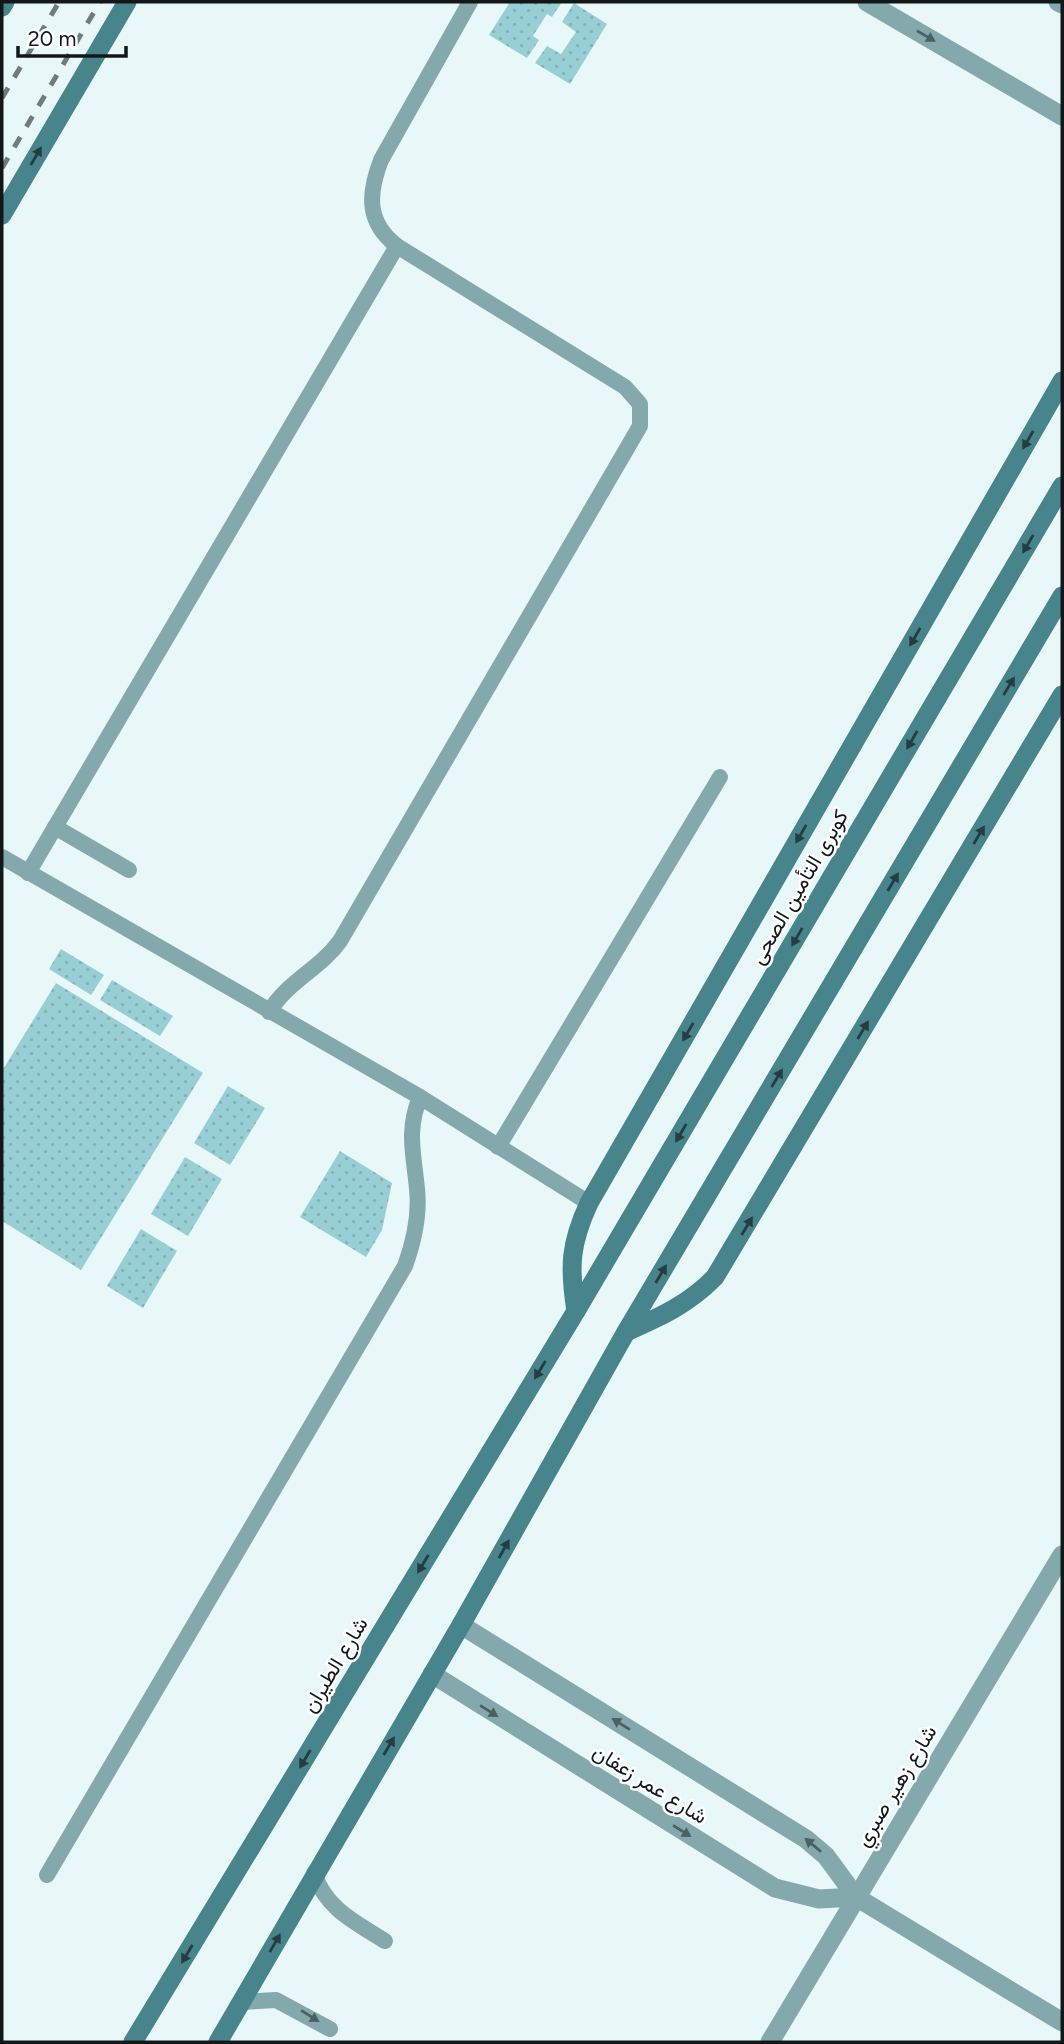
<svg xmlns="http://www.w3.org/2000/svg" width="1064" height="2044" font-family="Figtree,Vazirmatn,sans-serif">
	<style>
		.grass { fill: url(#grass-dots) }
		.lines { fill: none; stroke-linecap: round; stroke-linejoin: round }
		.service { stroke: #83a9ad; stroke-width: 16 }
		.minor { stroke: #83a9ad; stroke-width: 19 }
		.tertiary { stroke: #83a9ad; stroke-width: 19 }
		.secondary { stroke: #48848b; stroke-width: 19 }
		.rail { stroke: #717b7c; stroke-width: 5; stroke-dasharray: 12 12; stroke-linecap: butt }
		.oneway { fill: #4a6062 }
		.oneway2 { fill: #253d40 }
		.labels { text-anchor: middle; stroke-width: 5; stroke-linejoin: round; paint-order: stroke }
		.street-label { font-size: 21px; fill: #121718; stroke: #fff }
	</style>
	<defs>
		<pattern id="grass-dots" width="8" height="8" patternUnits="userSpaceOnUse" patternTransform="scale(1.75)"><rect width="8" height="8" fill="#97cfd5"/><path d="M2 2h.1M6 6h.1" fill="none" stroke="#81b1b6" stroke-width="1.8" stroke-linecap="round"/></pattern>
	</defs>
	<rect width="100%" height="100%" fill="#e8f8f9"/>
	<g class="grass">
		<path d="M510 2H562L552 17 547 14 533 36 539 40 527 58 489 35Z"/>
		<path d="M574 3 607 24 570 84 535 63 547 46 561 54 576 32 562 22Z"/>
		<path d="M61 949 104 975 91 995 49 969Z"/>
		<path d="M112 980 173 1016 160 1036 100 1000Z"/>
		<path d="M56 983 203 1073 81 1270 2 1221V1071Z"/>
		<path d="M228 1086 265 1108 230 1165 194 1143Z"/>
		<path d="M340 1151 392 1183 382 1230 366 1257 300 1217Z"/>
		<path d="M185 1157 222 1179 188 1236 151 1214Z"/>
		<path d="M141 1229 177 1251 143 1308 107 1286Z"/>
	</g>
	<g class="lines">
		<g class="service">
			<path d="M55 827 129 870"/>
			<path d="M2 857 420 1097 589 1203"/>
			<path d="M28 873 397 246"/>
			<path d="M269 1012C289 980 319 970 340 941L640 426V404L625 387 397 246C366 222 368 194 381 160L470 2"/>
			<path d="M498 1147 720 777"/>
			<path d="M314 1873C326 1909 355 1922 385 1941"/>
			<path d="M47 1875 405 1266C414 1241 420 1216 417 1189 414 1155 406 1131 420 1097"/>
			<path d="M241 2002 276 2000 330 2029"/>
		</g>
		<g class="minor">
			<path d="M461 1625 806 1839 826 1856 856 1897 1062 2022"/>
			<path d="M432 1674 775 1888 819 1899 856 1897"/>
			<path d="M770 2042 1062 1555"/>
		</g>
		<g class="tertiary">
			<path d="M867 2 1062 116"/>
			<path d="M1058 2 1062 4"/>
		</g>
		<g class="secondary">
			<path d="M2 7 5 2"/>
			<path d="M2 215 127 2"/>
			<path d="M576 1311C569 1267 570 1244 589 1203L1062 381"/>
			<path d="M626 1332C660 1317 689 1304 715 1277L1062 695"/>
			<path d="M133 2042 576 1311 1062 486"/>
			<path d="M218 2042 461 1625 626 1332 1062 596"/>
		</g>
		<g class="rail">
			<path d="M2 98 59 2"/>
			<path d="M2 168 100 2"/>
		</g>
	</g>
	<defs><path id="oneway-solid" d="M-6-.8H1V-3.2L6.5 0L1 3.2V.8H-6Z" transform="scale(1.75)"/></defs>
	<g class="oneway">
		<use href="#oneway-solid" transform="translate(926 36) rotate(30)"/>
		<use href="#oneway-solid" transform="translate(489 1711) rotate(32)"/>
		<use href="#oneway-solid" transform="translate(621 1724) rotate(-148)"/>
		<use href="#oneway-solid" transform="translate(682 1831) rotate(32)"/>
		<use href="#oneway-solid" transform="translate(813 1845) rotate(-140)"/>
		<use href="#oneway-solid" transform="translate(310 2016) rotate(32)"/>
	</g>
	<g class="oneway2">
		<use href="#oneway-solid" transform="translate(36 156) rotate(-60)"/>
		<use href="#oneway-solid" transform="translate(1028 440) rotate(120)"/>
		<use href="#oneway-solid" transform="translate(1028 544) rotate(120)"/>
		<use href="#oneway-solid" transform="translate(915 637) rotate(120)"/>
		<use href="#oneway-solid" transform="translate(1009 686) rotate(-59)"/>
		<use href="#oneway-solid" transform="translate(912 740) rotate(120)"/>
		<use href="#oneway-solid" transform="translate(801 834) rotate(120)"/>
		<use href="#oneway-solid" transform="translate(979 835) rotate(-59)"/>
		<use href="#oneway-solid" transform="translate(893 882) rotate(-59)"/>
		<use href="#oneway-solid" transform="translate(797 937) rotate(120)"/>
		<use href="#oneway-solid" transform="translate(863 1030) rotate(-59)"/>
		<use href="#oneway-solid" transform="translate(688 1032) rotate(120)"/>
		<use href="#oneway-solid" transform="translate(777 1078) rotate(-59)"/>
		<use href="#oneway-solid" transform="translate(681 1133) rotate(120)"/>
		<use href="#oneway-solid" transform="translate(747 1226) rotate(-59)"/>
		<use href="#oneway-solid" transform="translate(661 1274) rotate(-59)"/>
		<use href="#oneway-solid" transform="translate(540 1370) rotate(121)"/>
		<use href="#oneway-solid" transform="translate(504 1549) rotate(-61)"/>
		<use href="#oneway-solid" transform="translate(423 1564) rotate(121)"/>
		<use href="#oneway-solid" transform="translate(389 1746) rotate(-59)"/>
		<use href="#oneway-solid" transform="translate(305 1759) rotate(121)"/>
		<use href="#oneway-solid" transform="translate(275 1943) rotate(-60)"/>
		<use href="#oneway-solid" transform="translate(187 1954) rotate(121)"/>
	</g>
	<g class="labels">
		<g class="street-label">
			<text transform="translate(799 887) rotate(-60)" y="7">كوبرى التأمين الصحى</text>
			<text transform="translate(335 1665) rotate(-59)" y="7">شارع الطيران</text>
			<text transform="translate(650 1784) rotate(32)" y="7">شارع عمر زعفان</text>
			<text transform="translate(896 1786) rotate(-59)" y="7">شارع زهير صبري</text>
		</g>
	</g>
	<rect width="1064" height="2044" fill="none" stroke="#121718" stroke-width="7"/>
	<path d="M18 46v10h108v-10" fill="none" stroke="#121718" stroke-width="3.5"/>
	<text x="28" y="46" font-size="21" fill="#121718" stroke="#ffffff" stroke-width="5" paint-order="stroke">20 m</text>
</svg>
